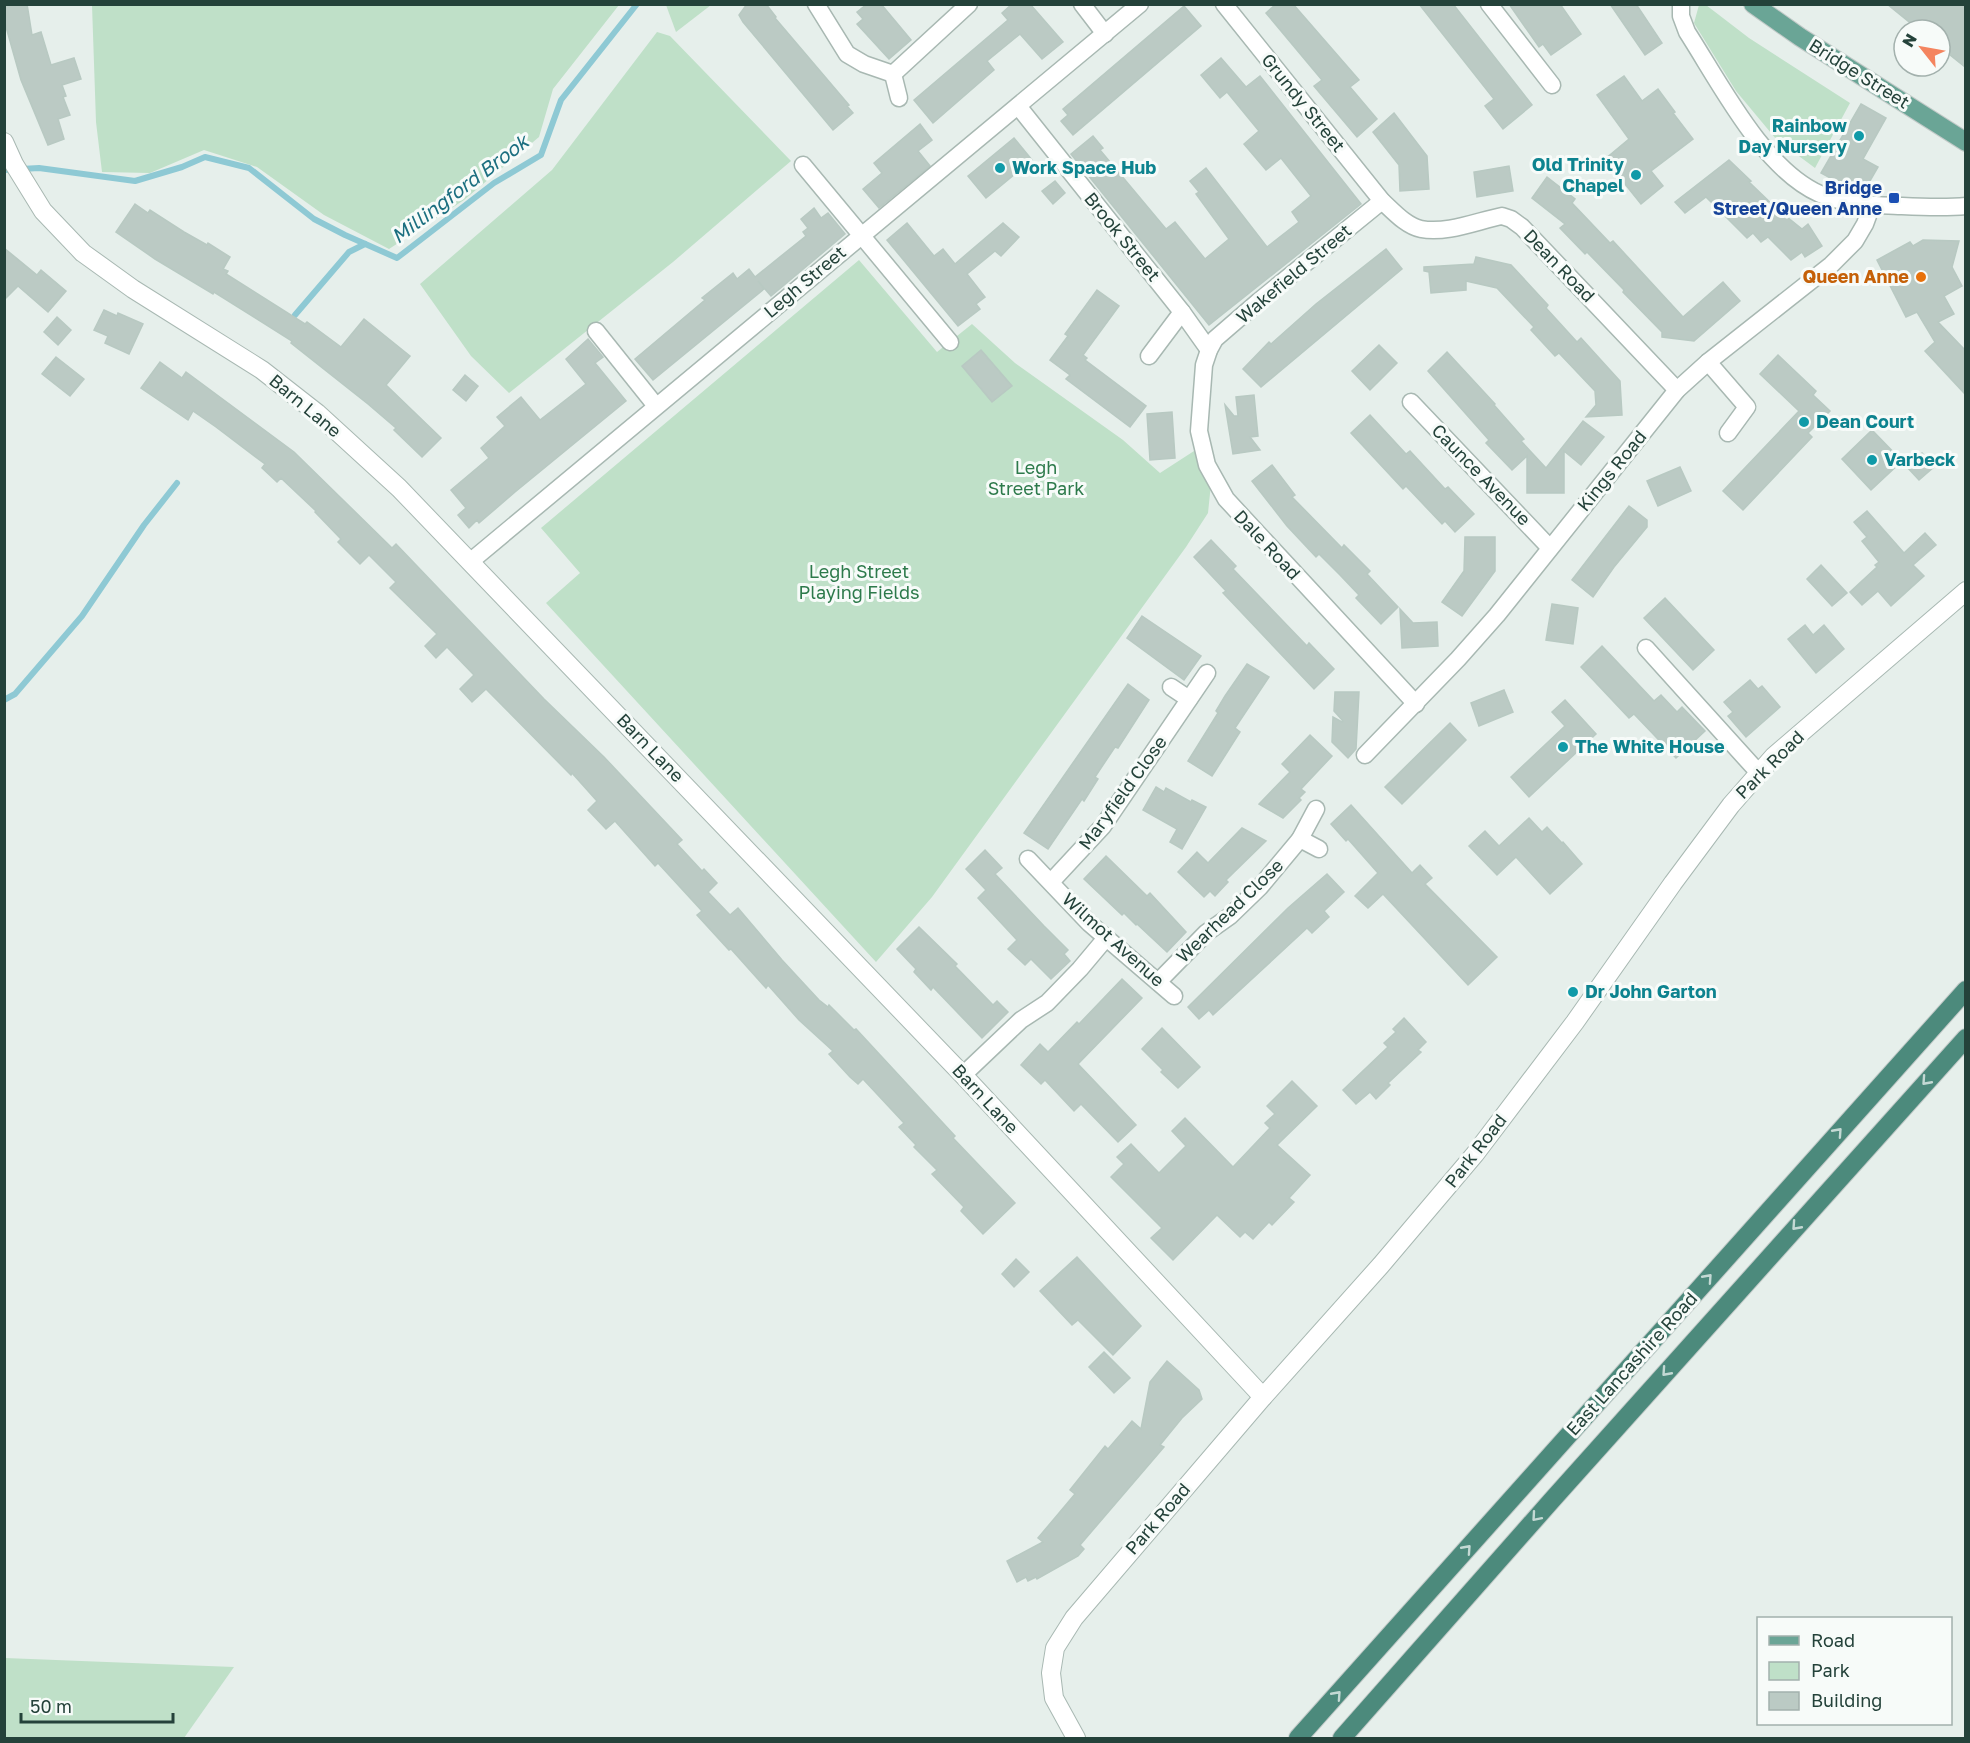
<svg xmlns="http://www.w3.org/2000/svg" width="1970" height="1743" font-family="'Golos Text',sans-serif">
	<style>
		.green { fill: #bfe0c8 }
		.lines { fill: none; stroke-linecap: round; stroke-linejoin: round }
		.stream { stroke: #8ec9d4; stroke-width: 6 }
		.building { fill: #bbcac4; stroke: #b8c9c2; stroke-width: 1.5 }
		.minor-casing { stroke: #a8b8b2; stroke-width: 19 }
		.tertiary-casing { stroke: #a8b8b2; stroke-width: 20 }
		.primary-casing { stroke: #c2cac8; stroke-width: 20 }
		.trunk-casing { stroke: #c2cac8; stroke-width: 20 }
		.minor { stroke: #fff; stroke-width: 16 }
		.tertiary { stroke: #fff; stroke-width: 18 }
		.primary { stroke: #6aa596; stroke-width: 18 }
		.trunk { stroke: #4c8a7c; stroke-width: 18 }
		.oneway { stroke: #c4d9d4 }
		.culture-dot { fill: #0f9aa8; stroke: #f7fbf9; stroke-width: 2 }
		.transit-dot { fill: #1a4fb4; stroke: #f7fbf9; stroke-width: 2 }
		.food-dot { fill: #e8710a; stroke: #f7fbf9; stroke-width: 2 }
		.labels { text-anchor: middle; stroke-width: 6; stroke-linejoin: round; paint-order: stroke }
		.street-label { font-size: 18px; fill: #24423a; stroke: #f7fbf9 }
		.culture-label { font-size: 18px; font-weight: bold; fill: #0d838f; stroke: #f7fbf9; text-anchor: start }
		.transit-label { font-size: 18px; font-weight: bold; fill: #164399; stroke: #f7fbf9; text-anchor: end }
		.food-label { font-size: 18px; font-weight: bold; fill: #c56008; stroke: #f7fbf9; text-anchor: end }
		.park-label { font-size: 18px; fill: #2d7a4b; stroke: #f7fbf9 }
		.water-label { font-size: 20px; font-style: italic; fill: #1c6f80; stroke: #f7fbf9 }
	</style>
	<rect width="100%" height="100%" fill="#e6efeb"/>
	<g class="green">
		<path d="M92 5V4L619 5 553 89 539 137 464 200 389 249 324 215 257 167 204 150 150 173 102 172 96 122Z"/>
		<path d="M666 5H711L676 32Z"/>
		<path d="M1699 5H1706L1749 38 1850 103 1815 168 1776 139 1736 91 1694 23Z"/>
		<path d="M657 32 670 36 791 161 673 262 509 393 471 356 420 284 552 170Z"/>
		<path d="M859 260 937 352 972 324 1015 363 1123 440 1160 473 1194 451 1211 484 1208 513 1186 547 932 897 876 962 546 603 580 573 541 528Z"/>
		<path d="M5 1658 234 1667 184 1738H5Z"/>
	</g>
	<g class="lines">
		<g class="stream">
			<path d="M4 170 39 168 135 181 182 167 205 157 249 168 314 219 345 235 397 258 494 183 541 155 561 100 637 4"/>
			<path d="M295 315 349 252 365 244"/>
			<path d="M4 700 15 694 82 616 144 525 177 483"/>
		</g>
	</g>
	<g class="building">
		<path d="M15 4H27L32 35 41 32 51 65 74 58 81 79 62 85 66 96 63 97 70 115 58 119 64 139 48 145 21 80 4 20V6Z"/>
		<path d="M747 4H766L776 17 775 18 849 105 847 106 853 113 833 130 743 22 739 15Z"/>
		<path d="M867 4H881L911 40 889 59 857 24 863 19 857 12Z"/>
		<path d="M1012 4H1030L1063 42 1042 59 1020 34 987 61 994 70 933 123 914 100 1008 20 1002 13Z"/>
		<path d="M1276 4H1293L1359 80 1350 87 1377 119 1357 137 1314 86 1322 80 1266 13Z"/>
		<path d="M1419 4H1453L1532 105 1503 129 1485 106 1494 99Z"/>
		<path d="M1509 4H1560L1581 34 1551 55 1543 44 1539 47Z"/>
		<path d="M1610 4H1636L1662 43 1645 55Z"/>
		<path d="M1887 4H1965V67L1940 47V30H1919Z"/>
		<path d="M1184 6 1201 26 1073 135 1061 121 1068 115 1063 109Z"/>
		<path d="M1221 58 1246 87 1260 76 1361 204 1209 325 1071 154 1093 136 1103 148 1100 150 1166 229 1175 222 1205 259 1229 239 1196 194 1199 192 1190 181 1206 168 1267 247 1299 222 1292 212 1311 196 1281 158 1266 170 1244 144 1259 131 1227 92 1220 98 1201 75Z"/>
		<path d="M1624 76 1642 101 1658 89 1675 112 1673 113 1693 139 1651 171 1663 186 1641 204 1605 159 1629 139 1597 95Z"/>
		<path d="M1861 104 1886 118 1863 159 1878 167 1863 193H1858L1821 173Z"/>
		<path d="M1394 113 1427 156 1429 189 1400 191 1399 165 1373 132Z"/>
		<path d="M920 124 932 140 918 151 930 166 879 208 863 189 882 173 874 163Z"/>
		<path d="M1014 138 1032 160 986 198 968 176Z"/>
		<path d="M1729 160 1751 181 1749 182 1776 208 1802 229 1808 224 1822 246 1805 257 1802 252 1791 260 1768 237 1761 242 1753 233 1747 238 1706 197 1685 213 1675 202Z"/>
		<path d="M1509 166 1513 191 1477 197 1474 172Z"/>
		<path d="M1547 177 1575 199 1572 203 1610 243 1613 241 1683 317 1723 282 1740 301 1694 341 1662 337V332L1623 292 1624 290 1587 252 1585 254 1560 228 1565 224 1532 198Z"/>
		<path d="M1055 181 1065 193 1053 204 1042 191Z"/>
		<path d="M135 204 148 213 150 210 184 232 207 245 208 243 230 257 223 269 228 271 226 274 305 324 307 322 341 347 364 319 410 356 386 385 441 438 422 457 394 430 396 428 368 404 291 343 292 341 214 292 213 294 155 259 116 232Z"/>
		<path d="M814 208 821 218 828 213 845 234 771 296 758 281 764 289 653 380 635 359 705 300 702 298 733 273 737 279 749 269 755 277 806 236 803 232 808 228 801 219Z"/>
		<path d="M907 223 934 256 943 249 955 264 1003 223 1019 237 1001 256 995 251 967 274 985 297 976 304 980 309 958 326 887 240Z"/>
		<path d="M1923 240 1959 241 1952 267 1962 286 1944 296 1954 314 1938 322 1965 350V394L1925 351 1935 342 1917 312 1906 317 1877 260 1910 242 1913 246Z"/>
		<path d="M4 248 37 275 41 270 66 291 48 312 18 286 4 300Z"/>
		<path d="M1386 249 1402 269 1261 387 1243 369 1269 342 1271 344 1316 304Z"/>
		<path d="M1476 257 1511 265 1548 305 1546 308 1577 342 1581 338 1620 381 1622 415 1586 417 1596 405 1595 391 1559 353 1555 356 1531 330 1534 327 1497 288 1466 281V290L1431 293 1429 272 1424 271V267L1474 264Z"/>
		<path d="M1097 290 1119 306 1083 355 1087 358 1085 360 1146 406 1130 427 1066 379 1070 375 1050 360 1068 336 1065 334Z"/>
		<path d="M104 310 117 316 118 313 143 324 129 354 105 343 108 336 94 330Z"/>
		<path d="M57 317 71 330 58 345 44 332Z"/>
		<path d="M588 339 603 357 595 363 626 401 515 492 479 523 477 520 469 528 458 515 466 508 451 490 489 458 481 448 505 426 497 417 521 397 540 420 586 384 566 359Z"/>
		<path d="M1379 345 1397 363 1370 390 1352 371Z"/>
		<path d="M981 350 1012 386 992 402 962 366Z"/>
		<path d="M1447 352 1495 404 1494 405 1524 439 1521 441 1546 468 1583 421 1604 437 1581 465 1564 451V493H1527V456L1512 470 1486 443 1489 440 1428 371Z"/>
		<path d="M1778 355 1816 391 1813 395 1830 411 1808 433 1812 437 1743 510 1723 491 1799 411 1760 374Z"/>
		<path d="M56 357 84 379 70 396 42 374Z"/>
		<path d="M160 362 182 378 186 372 294 452 392 548 396 544 544 699 604 757 682 840 677 844 702 871 704 869 717 883 708 892 730 915 738 908 782 960 819 1000 828 1007 829 1005 854 1030 856 1029 955 1136 953 1138 1015 1203 983 1234 961 1211 964 1207 932 1174 937 1170 914 1147 916 1145 899 1127 904 1123 863 1079 858 1084 850 1077 829 1054 833 1051 799 1020 768 985 766 988 731 949 729 950 697 915 702 911 658 863 655 866 615 821 606 829 588 810 597 801 572 773 571 775 486 689 472 702 460 689 474 675 447 647 436 658 425 646 437 634 390 588 396 582 369 555 360 564 338 542 341 539 315 512 316 511 281 478 277 482 262 468 265 464 216 427 193 411 188 420 141 388Z"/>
		<path d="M465 375 478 386 466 401 453 390Z"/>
		<path d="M1254 395 1258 436 1250 437 1260 450 1233 454 1225 405 1234 416H1238L1236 397Z"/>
		<path d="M1172 412 1175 458 1150 460 1147 414Z"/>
		<path d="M1370 415 1406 454 1410 451 1445 489 1448 487 1474 514 1455 532 1445 521 1442 524 1406 486 1403 489 1351 433Z"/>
		<path d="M1872 430 1902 461 1871 490 1842 459Z"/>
		<path d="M1922 453 1934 467 1919 480 1907 467Z"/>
		<path d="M1272 465 1295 495 1292 497 1342 548 1344 545 1370 571 1367 574 1398 607 1381 624 1356 598 1359 595 1340 575 1319 554 1316 557 1287 526 1252 481Z"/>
		<path d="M1680 467 1691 491 1658 506 1647 481Z"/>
		<path d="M1629 506 1647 520V527L1614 567 1593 597 1572 580Z"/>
		<path d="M1867 511 1904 553 1925 533 1936 545 1913 565 1924 576 1891 606 1878 591 1862 605 1850 592 1877 567 1875 565 1879 562 1862 541 1867 537 1854 522Z"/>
		<path d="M1465 537H1495V571L1462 616 1442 602 1464 571Z"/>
		<path d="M1211 540 1236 566 1233 569 1307 646 1309 643 1334 669 1314 689 1223 593 1226 591 1194 557Z"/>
		<path d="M1821 565 1847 593 1832 606 1807 579Z"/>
		<path d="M1665 598 1714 650 1693 670 1644 618Z"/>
		<path d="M1552 604 1578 608 1573 644 1546 640Z"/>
		<path d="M1400 609 1413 623 1437 622 1438 646 1402 648Z"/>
		<path d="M1142 616 1201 656 1184 680 1127 638Z"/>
		<path d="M1805 625 1813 635 1824 625 1844 649 1816 673 1788 639Z"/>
		<path d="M1602 646 1654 701 1661 695 1677 712 1682 707 1705 731 1676 758 1634 714 1629 718 1581 667Z"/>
		<path d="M1247 664 1269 677 1235 728 1240 732 1212 776 1188 761 1218 713 1216 711 1225 696Z"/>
		<path d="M1750 680 1758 689 1762 686 1780 707 1746 737 1728 716 1733 712 1724 702Z"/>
		<path d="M1128 684 1149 700 1118 748 1115 747 1095 777 1098 779 1084 801 1082 799 1048 849 1024 833Z"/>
		<path d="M1504 690 1513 712 1479 726 1471 703Z"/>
		<path d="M1335 692H1359L1356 749 1348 758 1332 742 1333 717 1342 722 1343 721 1334 711Z"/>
		<path d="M1565 700 1596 734 1529 797 1511 777 1565 726 1552 712Z"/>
		<path d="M1450 723 1466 740 1402 804 1385 787Z"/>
		<path d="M1310 735 1332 756 1301 789 1305 792 1299 798 1301 800 1283 818 1259 804 1290 772 1282 764Z"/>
		<path d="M1156 787 1164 792 1166 788 1191 802 1192 800 1206 807 1182 849 1170 842 1177 829 1143 810Z"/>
		<path d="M1351 805 1412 873 1420 865 1432 878 1425 884 1497 957 1468 985 1383 894 1368 908 1355 896 1378 873 1348 839 1346 841 1331 824Z"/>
		<path d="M1529 818 1542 832 1547 827 1562 843 1563 842 1582 864 1550 894 1516 857 1497 875 1469 846 1485 831 1499 846Z"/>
		<path d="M1242 828 1266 841 1226 880 1228 882 1215 896 1210 891 1204 897 1178 872 1197 852 1208 863Z"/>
		<path d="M985 850 1002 868 995 874 1044 926 1068 950 1064 954 1070 961 1051 979 1031 959 1025 965 1008 949 1017 940 978 898 986 890 966 869Z"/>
		<path d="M1106 856 1147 896 1150 893 1186 932 1167 952 1137 924 1136 925 1124 913 1122 915 1084 879Z"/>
		<path d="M1327 874 1344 892 1324 911 1329 917 1312 933 1307 928 1213 1015 1209 1010 1199 1019 1188 1007 1288 908Z"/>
		<path d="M919 927 957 964 955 966 993 1005 997 1001 1008 1012 982 1038 933 987 931 990 914 972 916 969 897 949Z"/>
		<path d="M1122 979 1142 998 1078 1064 1136 1125 1118 1142 1081 1104 1074 1111 1045 1080 1041 1084 1021 1065 1040 1044 1048 1052 1077 1022 1079 1024Z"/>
		<path d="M1404 1018 1426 1042 1418 1050 1421 1052 1388 1083 1390 1085 1376 1099 1370 1092 1356 1104 1343 1090 1388 1047 1384 1043 1396 1032 1393 1029Z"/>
		<path d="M1162 1028 1200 1067 1178 1088 1161 1072 1163 1070 1142 1049Z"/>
		<path d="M1292 1081 1317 1106 1277 1145 1310 1175 1289 1198 1294 1202 1272 1225 1269 1222 1253 1239 1245 1232 1240 1237 1217 1215 1173 1260 1151 1238 1162 1228 1111 1177 1124 1164 1117 1157 1131 1144 1159 1173 1186 1146 1172 1131 1185 1118 1233 1167 1270 1128 1265 1123 1275 1114 1267 1106Z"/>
		<path d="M1077 1257 1141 1326 1113 1355 1078 1320 1072 1325 1040 1291Z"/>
		<path d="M1016 1259 1029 1272 1014 1287 1002 1274Z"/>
		<path d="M1104 1352 1130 1378 1114 1393 1089 1367Z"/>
		<path d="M1167 1361 1199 1390 1202 1399 1182 1418 1160 1445 1164 1447 1080 1545 1084 1549 1078 1556 1037 1579 1036 1577 1028 1581 1026 1577 1017 1582 1007 1561 1043 1542 1038 1538 1075 1494 1070 1490 1105 1446 1108 1449 1132 1421 1141 1429 1150 1382Z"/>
	</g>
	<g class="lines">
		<g class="minor-casing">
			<g id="minor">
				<path d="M816 4 847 54 864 64 893 74 969 4"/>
				<path d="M1082 4 1105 34"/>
				<path d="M1224 4 1382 201C1393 211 1406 226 1421 229 1447 234 1477 221 1502 216L1511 219 1522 227 1677 390"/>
				<path d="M1489 4 1552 85"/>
				<path d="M1681 4V16L1687 32C1720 83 1763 169 1820 194 1846 205 1873 205 1901 206 1923 207 1944 208 1966 206"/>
				<path d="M893 74 899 98"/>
				<path d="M1018 106 1182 312 1209 350"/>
				<path d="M803 165 950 342"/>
				<path d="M1382 201 1259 301 1215 339 1209 350 1204 365 1199 431 1207 465 1226 499 1416 704"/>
				<path d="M596 331 656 406"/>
				<path d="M1149 356 1182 312"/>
				<path d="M1708 362 1747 407 1728 433"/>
				<path d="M1411 402 1550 548"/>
				<path d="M471 561 1140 4"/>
				<path d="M1646 648 1758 772"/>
				<path d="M1171 687 1189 699"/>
				<path d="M1365 755 1458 659 1497 615 1677 390 1708 362 1831 265 1855 241 1865 224 1872 205"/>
				<path d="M1300 839 1319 849"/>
				<path d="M1028 859 1089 923 1174 996"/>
				<path d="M1051 882 1103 826 1207 673"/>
				<path d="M1158 982 1206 933 1230 916 1260 887 1300 839 1316 809"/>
				<path d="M963 1075 1021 1020 1047 1003 1080 969 1106 938"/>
			</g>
		</g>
		<g class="tertiary-casing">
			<g id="tertiary">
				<path d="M4 142 14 164 43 211 83 253 133 289 262 370 317 413 399 488 963 1075 1263 1397"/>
				<path d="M1076 1738 1054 1698 1051 1673 1055 1648 1074 1618 1263 1397 1381 1265 1475 1154 1575 1022 1673 883 1731 805 1774 756 1966 591"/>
			</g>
		</g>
		<g class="primary-casing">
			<path id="primary" d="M1753 4 1800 37 1966 142"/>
		</g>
		<g class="trunk-casing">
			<g id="trunk">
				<path d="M1298 1738 1966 990"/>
				<path d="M1342 1738 1552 1500 1966 1038"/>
			</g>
		</g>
		<use href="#minor" class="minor"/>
		<use href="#tertiary" class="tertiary"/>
		<use href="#primary" class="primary"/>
		<use href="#trunk" class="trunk"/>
	</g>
	<defs><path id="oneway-chevron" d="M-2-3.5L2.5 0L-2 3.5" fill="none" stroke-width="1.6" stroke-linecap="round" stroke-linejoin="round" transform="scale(1.5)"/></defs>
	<g class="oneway">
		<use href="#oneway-chevron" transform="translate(1926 1081) rotate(132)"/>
		<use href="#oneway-chevron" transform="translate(1838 1132) rotate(-48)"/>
		<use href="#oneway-chevron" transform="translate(1796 1226) rotate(132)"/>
		<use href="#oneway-chevron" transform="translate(1708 1278) rotate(-48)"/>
		<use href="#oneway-chevron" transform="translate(1666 1372) rotate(132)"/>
		<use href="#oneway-chevron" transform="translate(1536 1517) rotate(131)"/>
		<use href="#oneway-chevron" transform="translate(1467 1549) rotate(-48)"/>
		<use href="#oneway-chevron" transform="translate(1337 1695) rotate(-48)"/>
	</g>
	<g class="culture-dot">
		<circle cx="1859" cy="136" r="6"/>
		<circle cx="1000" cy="168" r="6"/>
		<circle cx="1636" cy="175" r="6"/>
		<circle cx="1804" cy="422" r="6"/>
		<circle cx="1872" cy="460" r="6"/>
		<circle cx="1563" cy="747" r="6"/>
		<circle cx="1573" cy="992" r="6"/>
	</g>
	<rect class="transit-dot" x="1888" y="192" width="12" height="12" rx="3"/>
	<circle class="food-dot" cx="1921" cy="277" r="6"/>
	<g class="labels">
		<g class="street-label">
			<text transform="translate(1859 74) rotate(32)" y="6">Bridge Street</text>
			<text transform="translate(1303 103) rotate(51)" y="6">Grundy Street</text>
			<text transform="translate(1122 237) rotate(51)" y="6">Brook Street</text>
			<text transform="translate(1559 266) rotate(46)" y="6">Dean Road</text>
			<text transform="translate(1294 274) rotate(-40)" y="6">Wakefield Street</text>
			<text transform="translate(805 282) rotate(-40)" y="6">Legh Street</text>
			<text transform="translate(305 406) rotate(40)" y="6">Barn Lane</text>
			<text transform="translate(1612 471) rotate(-51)" y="6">Kings Road</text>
			<text transform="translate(1481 475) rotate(46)" y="6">Caunce Avenue</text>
			<text transform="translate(1267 545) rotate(47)" y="6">Dale Road</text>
			<text transform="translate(650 748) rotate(46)" y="6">Barn Lane</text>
			<text transform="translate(1770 765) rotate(-45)" y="6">Park Road</text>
			<text transform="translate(1123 793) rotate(-54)" y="6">Maryfield Close</text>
			<text transform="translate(1230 911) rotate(-44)" y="6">Wearhead Close</text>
			<text transform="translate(1113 940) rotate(42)" y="6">Wilmot Avenue</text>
			<text transform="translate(985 1099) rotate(47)" y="6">Barn Lane</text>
			<text transform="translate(1476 1151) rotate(-52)" y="6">Park Road</text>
			<text transform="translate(1632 1364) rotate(-48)" y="6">East Lancashire Road</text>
			<text transform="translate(1158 1519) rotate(-49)" y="6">Park Road</text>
		</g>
		<g class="culture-label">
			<text x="1847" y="132" text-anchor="end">Rainbow<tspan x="1847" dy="21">Day Nursery</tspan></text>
			<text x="1624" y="171" text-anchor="end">Old Trinity<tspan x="1624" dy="21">Chapel</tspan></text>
			<text x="1012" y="174">Work Space Hub</text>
			<text x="1816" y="428">Dean Court</text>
			<text x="1884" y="466">Varbeck</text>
			<text x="1575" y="753">The White House</text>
			<text x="1585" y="998">Dr John Garton</text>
		</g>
		<g class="transit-label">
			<text x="1882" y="194">Bridge<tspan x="1882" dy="21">Street/Queen Anne</tspan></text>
		</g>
		<g class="food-label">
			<text x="1909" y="283">Queen Anne</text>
		</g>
		<g class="park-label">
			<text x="1036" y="474">Legh<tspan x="1036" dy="21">Street Park</tspan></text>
			<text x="859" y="578">Legh Street<tspan x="859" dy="21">Playing Fields</tspan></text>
		</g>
		<g class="water-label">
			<text transform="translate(460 189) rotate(-37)" y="7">Millingford Brook</text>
		</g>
	</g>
	<rect width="1970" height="1743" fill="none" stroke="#24423a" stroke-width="12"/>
	<rect x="1757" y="1617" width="195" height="108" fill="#f7fbf9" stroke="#a3b1ad" stroke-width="1.5"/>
	<rect x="1769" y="1636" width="30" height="9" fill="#6aa596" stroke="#a3b1ad" stroke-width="1.5"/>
	<text x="1811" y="1647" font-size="18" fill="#24423a">Road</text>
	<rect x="1769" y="1662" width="30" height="18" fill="#bfe0c8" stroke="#a3b1ad" stroke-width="1.5"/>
	<text x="1811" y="1677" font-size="18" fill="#24423a">Park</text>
	<rect x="1769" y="1692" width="30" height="18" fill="#bbcac4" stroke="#a3b1ad" stroke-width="1.5"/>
	<text x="1811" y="1707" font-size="18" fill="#24423a">Building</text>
	<g transform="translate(1922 48) rotate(301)"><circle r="28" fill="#f7fbf9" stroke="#a3b1ad" stroke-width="1.5"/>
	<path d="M0-4.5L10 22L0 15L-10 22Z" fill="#f4845f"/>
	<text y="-9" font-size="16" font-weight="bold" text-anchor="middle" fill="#24423a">N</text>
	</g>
	<path d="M21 1713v9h152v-9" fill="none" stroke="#24423a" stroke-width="3"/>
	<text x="30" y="1713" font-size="18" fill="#24423a" stroke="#f7fbf9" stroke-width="4.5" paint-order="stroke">50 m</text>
</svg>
